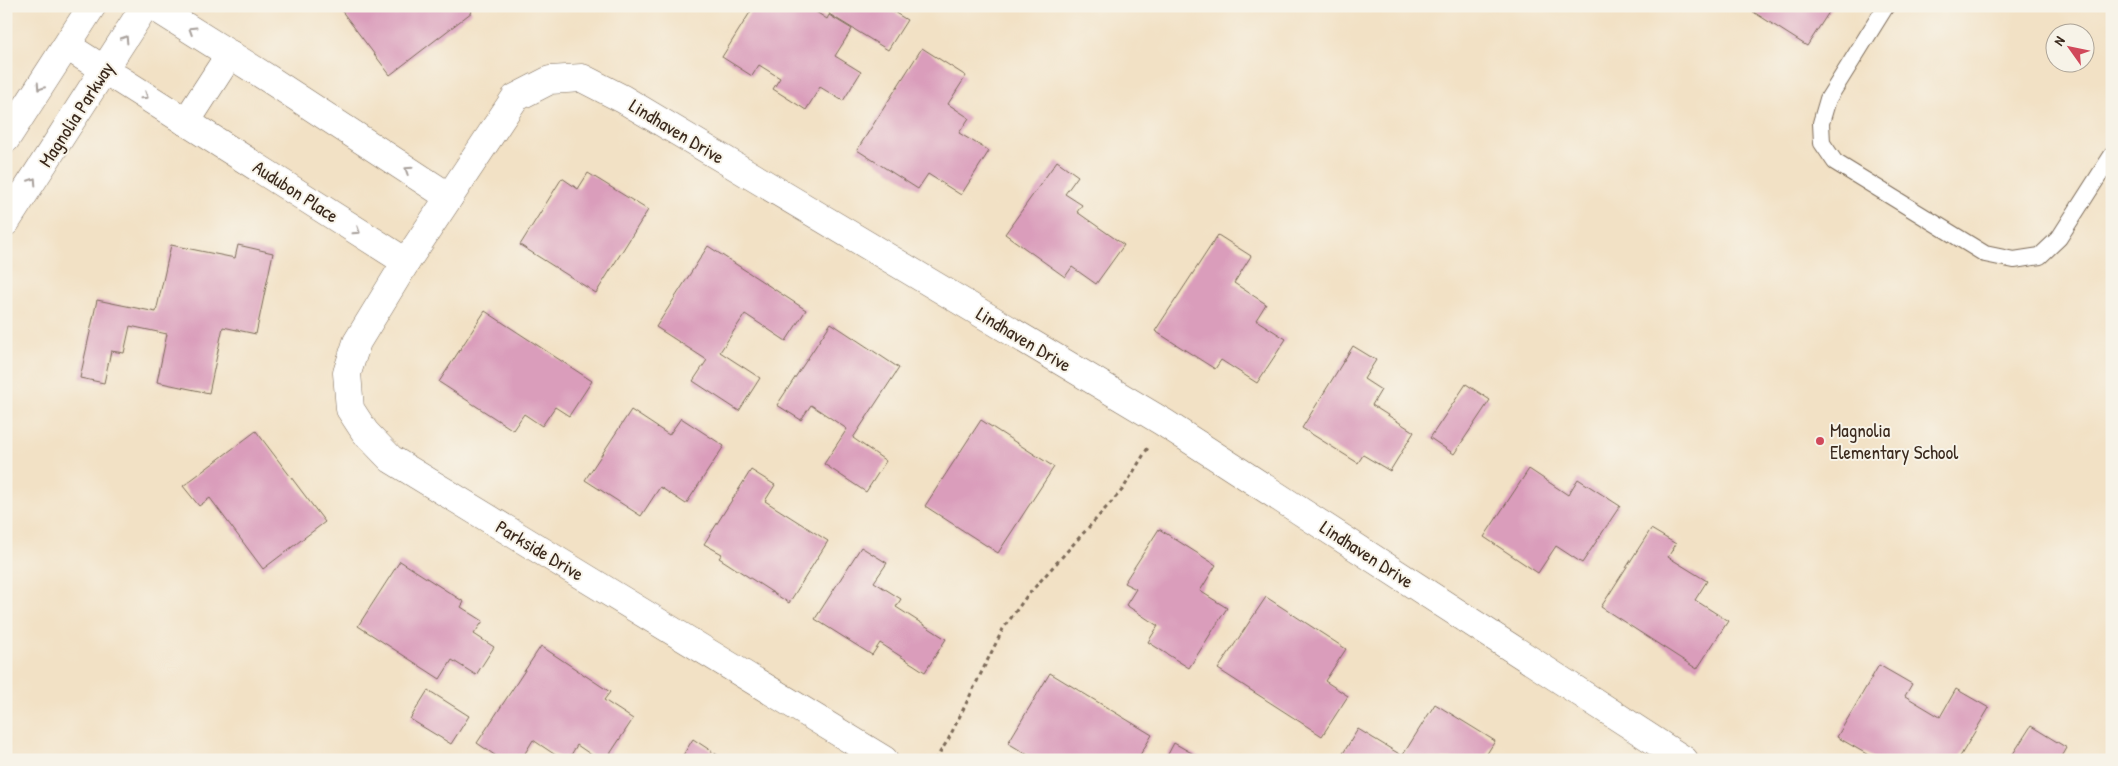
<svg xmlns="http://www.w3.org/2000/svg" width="2118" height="766" font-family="'Patrick Hand',sans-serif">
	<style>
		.building { fill: #da9dbb }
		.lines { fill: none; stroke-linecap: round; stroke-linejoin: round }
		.service-casing { stroke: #7b6a58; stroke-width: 18 }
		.minor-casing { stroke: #7b6a58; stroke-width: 29 }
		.tertiary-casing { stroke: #7b6a58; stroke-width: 29 }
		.path { stroke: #7b6a58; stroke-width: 3; stroke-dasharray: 4 4; stroke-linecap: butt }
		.service { stroke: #fff; stroke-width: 16 }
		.minor { stroke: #fff; stroke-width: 28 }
		.tertiary { stroke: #fff; stroke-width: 28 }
		.oneway { stroke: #a79f9a }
		.poi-dot { fill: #d1495b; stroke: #f7f3e8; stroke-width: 2 }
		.labels { text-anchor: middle; stroke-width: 4; stroke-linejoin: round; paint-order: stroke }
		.street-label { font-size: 19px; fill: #3b2a1e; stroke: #f7f3e8 }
		.poi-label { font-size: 19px; fill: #3b2a1e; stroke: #f7f3e8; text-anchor: start }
	</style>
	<rect width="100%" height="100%" fill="#f7f3e8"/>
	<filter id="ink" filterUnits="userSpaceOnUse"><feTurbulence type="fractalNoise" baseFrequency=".02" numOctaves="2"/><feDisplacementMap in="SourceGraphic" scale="10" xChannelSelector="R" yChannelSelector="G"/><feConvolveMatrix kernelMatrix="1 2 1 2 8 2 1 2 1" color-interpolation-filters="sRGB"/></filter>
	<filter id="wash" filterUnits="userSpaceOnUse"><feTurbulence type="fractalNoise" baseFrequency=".0096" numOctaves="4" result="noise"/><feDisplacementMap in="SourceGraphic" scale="20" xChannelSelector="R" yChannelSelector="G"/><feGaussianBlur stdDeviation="1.12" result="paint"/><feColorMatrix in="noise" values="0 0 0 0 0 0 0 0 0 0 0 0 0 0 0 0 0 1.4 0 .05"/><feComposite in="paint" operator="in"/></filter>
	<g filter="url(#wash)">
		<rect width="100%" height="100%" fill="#f2e1c5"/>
		<g id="blocks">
			<g class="building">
				<path d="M338 6H468L472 12 390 75Z"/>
				<path d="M754 6H807L827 19 829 15 852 29 835 56 861 72 843 101 820 87 806 110 773 89 780 78 759 65 752 76 722 57Z"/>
				<path d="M833 6H884L907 20 888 50 829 14Z"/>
				<path d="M1744 6H1833L1807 46Z"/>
				<path d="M922 48 966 76 948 104 969 118 959 133 989 151 961 195 928 174 918 189 857 150Z"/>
				<path d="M1057 161 1078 176 1065 194 1082 205 1077 212 1124 245 1096 284 1072 267 1065 277 1005 234Z"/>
				<path d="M588 173 648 210 596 293 520 245 562 178 578 189Z"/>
				<path d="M1218 235 1251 256 1234 283 1266 304 1256 320 1286 339 1257 383 1221 360 1215 369 1155 331Z"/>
				<path d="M171 245 235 258 238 245 273 253 256 334 223 327 209 393 157 382 167 334 130 326 124 353 111 351 104 383 80 378 97 300 156 312Z"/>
				<path d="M708 246 806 310 786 341 745 314 720 352 760 378 739 411 693 381 707 360 656 327Z"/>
				<path d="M485 311 592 381 569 416 555 407 542 426 524 414 513 430 439 382Z"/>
				<path d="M831 323 899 368 853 438 886 461 866 492 824 464 847 429 811 405 801 420 777 405Z"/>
				<path d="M1353 346 1376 360 1364 379 1381 390 1372 405 1414 432 1390 471 1363 455 1358 463 1302 428Z"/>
				<path d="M1466 384 1490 400 1454 454 1430 438Z"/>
				<path d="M631 410 669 435 681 418 724 446 686 504 660 487 641 516 585 480Z"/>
				<path d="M981 420 1054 467 998 553 925 506Z"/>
				<path d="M256 431 325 522 263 569 210 498 199 506 183 486Z"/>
				<path d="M1529 469 1568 495 1578 479 1620 506 1582 563 1556 546 1538 573 1484 537Z"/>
				<path d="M751 470 775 485 765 501 828 541 789 603 719 558 722 554 704 544Z"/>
				<path d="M1159 529 1216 565 1200 591 1227 608 1189 668 1148 642 1158 626 1126 605 1136 589 1124 583Z"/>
				<path d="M1651 529 1676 544 1668 557 1707 581 1695 600 1728 621 1697 669 1601 607Z"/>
				<path d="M861 547 887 563 874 582 901 599 896 607 946 639 925 672 880 643 872 655 815 619Z"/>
				<path d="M400 561 464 602 461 607 483 621 474 634 494 647 476 675 452 660 440 679 358 626Z"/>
				<path d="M1266 597 1346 649 1325 681 1348 696 1322 736 1218 669Z"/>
				<path d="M541 646 610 692 604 700 633 719 606 760H599L577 745 568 760H563L533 740 521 760H502L477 743Z"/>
				<path d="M1879 665 1912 684 1905 696 1940 717 1956 689 1989 708 1958 760H1877L1837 737Z"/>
				<path d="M1050 673 1152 735 1137 760H1036L1008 743Z"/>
				<path d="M428 690 469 716 451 744 410 719Z"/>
				<path d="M1435 704 1495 741 1483 760 1401 758Z"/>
				<path d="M2031 726 2067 748 2060 760H2016L2011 757Z"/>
				<path d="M1358 729 1401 755 1398 760H1339Z"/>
				<path d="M693 739 725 760H680Z"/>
				<path d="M1174 743 1204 760H1165Z"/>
			</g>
		</g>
	</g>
	<g filter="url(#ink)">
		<use href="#blocks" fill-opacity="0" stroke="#7b6a58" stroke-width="1"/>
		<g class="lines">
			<g class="service-casing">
				<path id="service" d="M1886 6 1828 99 1821 123 1822 143 1835 162 1985 254 2014 260 2040 256 2059 238 2112 155"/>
			</g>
			<g class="minor-casing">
				<g id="minor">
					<path d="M153 6 269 79 449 197"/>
					<path d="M67 46 406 262"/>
					<path d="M186 122 230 54"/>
					<path d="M884 760 391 459 365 432 350 409 347 373 357 342 406 262 515 98 550 80 582 78 623 99 1163 422 1684 760"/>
				</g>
			</g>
			<g class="tertiary-casing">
				<g id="tertiary">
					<path d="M6 139 92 6"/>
					<path d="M6 222 145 6"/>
				</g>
			</g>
			<path class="path" d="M935 760 948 740 1003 629 1026 597 1123 489 1149 446"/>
			<use href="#service" class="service"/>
			<use href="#minor" class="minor"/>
			<use href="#tertiary" class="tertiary"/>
		</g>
		<defs><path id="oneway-chevron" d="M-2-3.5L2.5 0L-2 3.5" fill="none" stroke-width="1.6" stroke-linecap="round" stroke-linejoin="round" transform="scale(1.25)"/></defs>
		<g class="oneway">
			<use href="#oneway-chevron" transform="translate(192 30) rotate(-148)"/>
			<use href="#oneway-chevron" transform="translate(125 39) rotate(-58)"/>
			<use href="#oneway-chevron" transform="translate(40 87) rotate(123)"/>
			<use href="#oneway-chevron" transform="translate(145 96) rotate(33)"/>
			<use href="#oneway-chevron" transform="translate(408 170) rotate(-147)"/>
			<use href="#oneway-chevron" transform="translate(33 181) rotate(-57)"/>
			<use href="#oneway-chevron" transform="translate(357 231) rotate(33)"/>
		</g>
	</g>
	<circle class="poi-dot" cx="1820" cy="441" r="5"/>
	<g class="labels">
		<g class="street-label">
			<text transform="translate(76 114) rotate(-57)" y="7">Magnolia Parkway</text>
			<text transform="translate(677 131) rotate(31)" y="7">Lindhaven Drive</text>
			<text transform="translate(296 191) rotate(33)" y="7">Audubon Place</text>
			<text transform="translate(1024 339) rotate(31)" y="7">Lindhaven Drive</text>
			<text transform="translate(540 550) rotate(31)" y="7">Parkside Drive</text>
			<text transform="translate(1367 554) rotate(33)" y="7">Lindhaven Drive</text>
		</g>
		<g class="poi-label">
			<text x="1830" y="437">Magnolia<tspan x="1830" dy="22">Elementary School</tspan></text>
		</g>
	</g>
	<rect width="2118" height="766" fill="none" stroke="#f7f3e8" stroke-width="25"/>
	<g transform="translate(2070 48) rotate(303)"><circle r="24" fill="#f7f3e8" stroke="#aca397"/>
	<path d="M0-4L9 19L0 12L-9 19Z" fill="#d1495b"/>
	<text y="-8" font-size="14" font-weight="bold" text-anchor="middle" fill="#3b2a1e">N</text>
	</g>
</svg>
